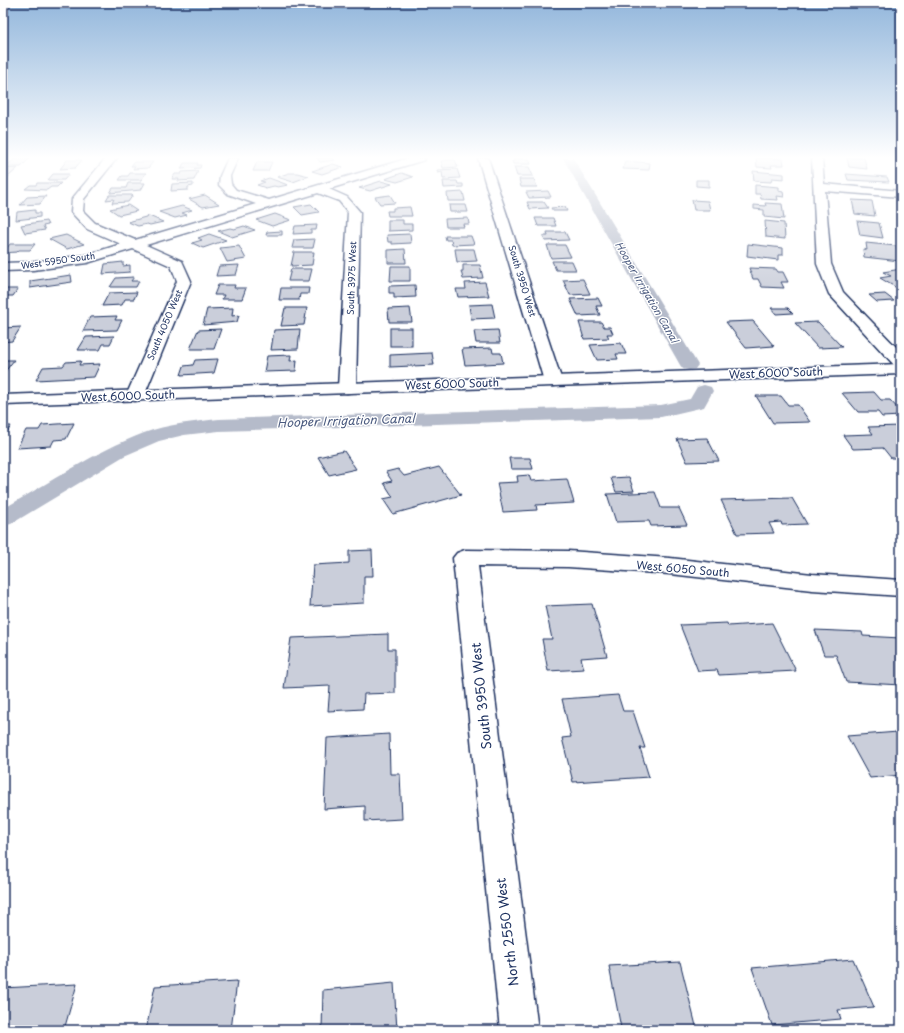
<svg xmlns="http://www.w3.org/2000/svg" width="904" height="1033" font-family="'Playpen Sans',sans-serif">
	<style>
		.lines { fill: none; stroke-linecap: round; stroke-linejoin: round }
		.canal { fill: #b5bbca; fill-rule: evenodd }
		.building { fill: #caceda; stroke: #1b2f5e }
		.minor-casing { stroke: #1b2f5e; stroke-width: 3 }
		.tertiary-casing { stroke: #1b2f5e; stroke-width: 3 }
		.minor { fill: #fff; fill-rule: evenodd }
		.tertiary { fill: #fff; fill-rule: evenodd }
		.labels { text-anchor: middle; stroke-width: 3; stroke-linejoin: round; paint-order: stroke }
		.far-street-label { font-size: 9px; fill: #1b2f5e; stroke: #fff }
		.far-water-label { font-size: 10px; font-style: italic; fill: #49597e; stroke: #fff }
		.street-label { font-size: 11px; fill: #1b2f5e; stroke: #fff }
		.water-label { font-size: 12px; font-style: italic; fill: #49597e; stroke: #fff }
		.near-street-label { font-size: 13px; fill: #1b2f5e; stroke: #fff }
	</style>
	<rect width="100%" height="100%" fill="#fff"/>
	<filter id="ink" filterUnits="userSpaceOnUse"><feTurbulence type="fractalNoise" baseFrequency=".025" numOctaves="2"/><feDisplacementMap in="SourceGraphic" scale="8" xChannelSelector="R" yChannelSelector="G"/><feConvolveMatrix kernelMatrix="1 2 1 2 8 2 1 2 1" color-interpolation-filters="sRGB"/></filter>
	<g filter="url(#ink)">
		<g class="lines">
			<g class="canal">
				<path d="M563 158H573L698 365 695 369 689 370 683 369 680 365Z"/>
				<path d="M704 385 711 387 713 391 704 407 661 417 219 431 184 435 159 441 124 456 11 524 3 526V509C49 483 94 452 144 433 167 424 194 422 219 419L661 405 690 399 697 387Z"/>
			</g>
		</g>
		<g class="building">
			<path d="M30 158 21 167H5L15 159Z"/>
			<path d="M317 158H333L335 160 320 162Z"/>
			<path d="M756 158 783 159 784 165H771L772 168 757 167Z"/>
			<path d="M847 158H864L867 169 849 167Z"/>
			<path d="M514 159H529L531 164H513L512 161H515Z"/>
			<path d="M67 160H82L75 168 60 169Z"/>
			<path d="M455 160 458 167 443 168 441 161Z"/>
			<path d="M625 161 650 163 649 170 623 169Z"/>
			<path d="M134 162H153L148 168 133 169 135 166H131Z"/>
			<path d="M257 162H272L268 171H253Z"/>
			<path d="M184 163H198L197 165H201L200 168 181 169Z"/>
			<path d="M333 164 343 167 322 174 312 171Z"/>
			<path d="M514 167H529L533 176H517Z"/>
			<path d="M18 168 8 177H3V169Z"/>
			<path d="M457 169 460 178 443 179 442 172 438 173 437 170Z"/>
			<path d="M198 171 194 180 178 181 179 179H172L175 174H181L182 172Z"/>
			<path d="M753 171 784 174V179L772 178 771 182 754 181Z"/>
			<path d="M130 173H146L141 180H119L122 176H128Z"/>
			<path d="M289 173H297L309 176 293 182 277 177Z"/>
			<path d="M402 173 413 177 397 182 385 179Z"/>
			<path d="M53 174H69L64 180H48Z"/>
			<path d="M846 174 887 177 889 182 848 180Z"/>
			<path d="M269 178 288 185 278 187 274 186 266 188 257 185 265 182 260 181Z"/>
			<path d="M519 179H534L537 187H521Z"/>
			<path d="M696 180H709V187L696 186Z"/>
			<path d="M381 181 392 184 370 191 359 188Z"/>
			<path d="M443 181H457L458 184H463V187L444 188Z"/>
			<path d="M37 183H61L57 187H51L47 190 25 189 30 185H36Z"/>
			<path d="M128 183H145L141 190 110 193 113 188H126Z"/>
			<path d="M193 183V186L188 187V190L171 191 172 184Z"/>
			<path d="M755 185 779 187V191L783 192 784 197 777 196 778 200 761 199 760 194H755Z"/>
			<path d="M548 191 551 197 529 198 526 192Z"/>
			<path d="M463 192 465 201H448L447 193Z"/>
			<path d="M109 195H133L128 202 112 203 114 199 106 200Z"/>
			<path d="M205 195 219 204 203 207 189 199Z"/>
			<path d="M390 195 395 203 380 204 375 197Z"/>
			<path d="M46 196 40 204 20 205 27 197Z"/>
			<path d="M692 200 708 201 710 210H694Z"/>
			<path d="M852 200 872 201 875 216 855 214Z"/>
			<path d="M527 202H544L548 208 530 209Z"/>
			<path d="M765 203 782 204 784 219 764 217V210L754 209V205L766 206Z"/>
			<path d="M311 204 319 212 302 215 294 207Z"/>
			<path d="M128 205 137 211 119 215 110 209Z"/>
			<path d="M449 205H466L468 212H450Z"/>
			<path d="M182 206 192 210 182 213 187 215 175 218 159 212Z"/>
			<path d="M410 207 412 216H388L387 211H393V208Z"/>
			<path d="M565 207 567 211H553L551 208Z"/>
			<path d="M35 210V213H40V217L16 220 17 212Z"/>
			<path d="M275 214 291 220 272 226 256 220Z"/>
			<path d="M149 216 163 222 150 225 147 224 138 226 128 222Z"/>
			<path d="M468 218 469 224H463L464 227H446L445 219Z"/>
			<path d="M535 218H553L556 226H538Z"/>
			<path d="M388 220H403V224H412V230L388 231Z"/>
			<path d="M46 221 48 225 43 226 45 230 25 233 21 225Z"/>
			<path d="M765 221 784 223 785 239 766 237Z"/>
			<path d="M857 221 879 223 883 238 860 235Z"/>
			<path d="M317 225 316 230H311V233L293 234 295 226Z"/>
			<path d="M244 226 255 230 232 237 218 231 230 228 234 229Z"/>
			<path d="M282 231V235H266L267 232Z"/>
			<path d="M547 232H565L569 240 545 241 543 236H548Z"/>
			<path d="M209 234 226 240 203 248 192 243 202 240 198 238Z"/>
			<path d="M410 234 411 243 392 244V242H388L387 235Z"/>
			<path d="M66 235 84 244 67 249 49 239Z"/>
			<path d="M445 236H471L474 244 452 245 451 240H446Z"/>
			<path d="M315 239 313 248H292L294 240Z"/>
			<path d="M866 243 896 246 897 250H901V257L899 256 900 261 864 257 863 249 867 250Z"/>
			<path d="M10 244H35L30 250H19L17 252 3 253Z"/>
			<path d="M748 244 783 248V255H778V260L747 256Z"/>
			<path d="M547 245H565L571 257 551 258Z"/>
			<path d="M239 246 246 259 227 262 220 248Z"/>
			<path d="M405 249 406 263H388V250Z"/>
			<path d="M455 249H474L477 261 457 262Z"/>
			<path d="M294 252H314L312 265 291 266Z"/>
			<path d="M552 261H572L576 270H556Z"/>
			<path d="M123 262V266L130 265V272L103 274 105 264Z"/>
			<path d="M239 265 236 275 216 276 219 266Z"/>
			<path d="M463 265H480L483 278 463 279 461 271H463Z"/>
			<path d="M391 266H410V281H390Z"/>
			<path d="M749 268 776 269 778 272H783L788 282H781L784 288 762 287 758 279H753Z"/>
			<path d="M291 269H312L309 281H288Z"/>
			<path d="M901 269V286L895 287 880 278 891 276 883 272Z"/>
			<path d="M71 275 72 282 30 288V281Z"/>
			<path d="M134 277 131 281H139L136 287H110L116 278Z"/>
			<path d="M583 279 590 294 570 295 563 280Z"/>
			<path d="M485 282 489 296 458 297 456 289H466L465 283Z"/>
			<path d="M218 285H235L234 288H246L242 299H222L224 295H214Z"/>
			<path d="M415 285 416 297 394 298V293H389V286Z"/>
			<path d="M281 288H309L308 294H300L299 300H279Z"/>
			<path d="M3 289H18L13 296H3Z"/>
			<path d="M137 292 134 299H125L122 305 102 306 109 293Z"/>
			<path d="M885 294 894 301 877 302 869 295Z"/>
			<path d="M598 298 602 306H596L600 315 578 316 570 299Z"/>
			<path d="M492 304 495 318 471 319 469 305Z"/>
			<path d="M233 308 232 316 239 315 237 322 203 325 207 309Z"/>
			<path d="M285 308H307L304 325 281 326Z"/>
			<path d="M410 308 412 322H389L388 309Z"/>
			<path d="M771 308H788L793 313 776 314Z"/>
			<path d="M117 316 115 320H122L117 330 83 331 90 317Z"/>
			<path d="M753 321 774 346 746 348 726 322Z"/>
			<path d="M579 322H601L604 327H610L613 334H607L609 338 584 339Z"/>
			<path d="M818 322 842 347 818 348 795 323Z"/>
			<path d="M21 327 12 341 3 342V328Z"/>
			<rect x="390" y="328" width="22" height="18"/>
			<path d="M221 329 214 349H190L198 330Z"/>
			<path d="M300 329 298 349 271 350 274 330Z"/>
			<path d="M498 330 500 343H476L474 331Z"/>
			<path d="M114 336 110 344H103L100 350H78L86 337Z"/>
			<path d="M621 343 626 354H616L618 359 597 360 590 345Z"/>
			<path d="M492 348 493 353H501L503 363 465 365 462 349Z"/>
			<path d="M432 353 434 365 390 367V355Z"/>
			<path d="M291 355 290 361 297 360 296 371 264 372 267 356Z"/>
			<path d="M218 359 214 373 181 375 184 366 193 365 195 360Z"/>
			<path d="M3 360H14L4 373H3Z"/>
			<path d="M81 361 79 365 100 364 94 377 36 380 43 367 63 366 66 362Z"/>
			<path d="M874 392 881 400H890L901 412V416L882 417 878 412H858L842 393Z"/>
			<path d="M756 396H781L788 405H798L810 422 773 423Z"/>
			<path d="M74 423 66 439 54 440 51 446 17 448 26 430H39L42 425Z"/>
			<path d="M3 426H11L3 439Z"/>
			<path d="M901 426V458H891L883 448 853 449 843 435 873 434 868 427Z"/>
			<path d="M707 438 719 461 687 462 677 439Z"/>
			<path d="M344 451 356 469 329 475 318 457Z"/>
			<path d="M509 458H530L533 469H511Z"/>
			<path d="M439 467 461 495 393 514 383 499 393 497 384 483 392 481 386 472 398 469 404 476Z"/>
			<path d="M529 475 531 481 567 479 574 503 536 505 537 510 503 512 497 483 518 482 517 476Z"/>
			<path d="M629 477 634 491 616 492 611 478Z"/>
			<path d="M655 492 661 508H679L687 525 651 526 649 521 616 522 607 494Z"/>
			<path d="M792 498 807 524 782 525 781 522 769 523 774 533 737 534 721 500Z"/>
			<path d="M372 550 373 576H364V603L310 606 313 565 349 563V551Z"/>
			<path d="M592 604 607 656 581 658 584 669 548 671 542 639H552L545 606Z"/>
			<path d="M727 623 728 626 772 623 796 671 719 675 717 670 698 671 680 625Z"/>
			<path d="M815 630 862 632 863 636 901 638V685L846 682 836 655H824Z"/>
			<path d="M388 634V649H395V693L364 694 363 709 328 711 330 686 284 688 291 638Z"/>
			<path d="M618 695 623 711H633L645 748H640L649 777 573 782 562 738 571 737 562 699Z"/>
			<path d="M898 732 901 737V775L870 778 847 736Z"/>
			<path d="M389 734 390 774H400L402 819 365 821V806L324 809 327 738Z"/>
			<path d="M853 959 874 1007 838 1010 841 1019 772 1025 752 968Z"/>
			<path d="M680 962 697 1030H652L651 1026 621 1028 609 966Z"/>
			<path d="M237 981 231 1030H146L155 986Z"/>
			<path d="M394 983 397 1030H322L323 990Z"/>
			<path d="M77 984 64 1030H3V988Z"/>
		</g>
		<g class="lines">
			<g class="minor-casing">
				<g id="minor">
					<path d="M106 158H117L84 199 83 211 95 223 135 240 256 204 228 194 219 185 220 176 228 158H238L230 176 231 184 236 190 269 200 409 158H425L424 160 329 189 347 197 360 212 356 388 353 392 347 393 341 392 338 388 348 212 339 201 318 193 146 245 182 261 191 281 144 396 141 400 135 401 129 400 126 396 177 281 171 266 133 249 87 263 33 270 3 271V263L33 262 86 255 121 244 87 229 71 212 72 199Z"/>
					<path d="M478 158H488L562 381 559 385 553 386 547 385 544 381Z"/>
					<path d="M812 158H822L824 184 901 191V197L825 191 831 264 843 292 901 352V367L895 366 829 294 817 264Z"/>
					<path d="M465 550 568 551 670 558 812 574 901 580V596L812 590 670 574 568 567 478 566 538 1030H500L453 558 457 553Z"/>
				</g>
			</g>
			<g class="tertiary-casing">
				<path id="tertiary" d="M901 364V374L3 405V395Z"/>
			</g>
			<use href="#minor" class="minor"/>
			<use href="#tertiary" class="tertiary"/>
		</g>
	</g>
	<linearGradient id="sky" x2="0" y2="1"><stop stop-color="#93b7dc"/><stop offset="0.52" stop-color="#fff"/><stop offset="1" stop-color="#fff" stop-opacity="0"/></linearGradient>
	<rect width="904" height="303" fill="url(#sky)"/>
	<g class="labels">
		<g class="far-street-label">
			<text transform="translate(58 261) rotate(-8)" y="3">West 5950 South</text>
			<text transform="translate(352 278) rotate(-88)" y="3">South 3975 West</text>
			<text transform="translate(522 281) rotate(73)" y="3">South 3950 West</text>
			<text transform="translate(165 325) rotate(-67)" y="3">South 4050 West</text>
		</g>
		<g class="far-water-label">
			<text transform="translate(647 292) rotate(60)" y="4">Hooper Irrigation Canal</text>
		</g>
		<g class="street-label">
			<text transform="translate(776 373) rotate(-2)" y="4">West 6000 South</text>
			<text transform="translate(452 384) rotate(-2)" y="4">West 6000 South</text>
			<text transform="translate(128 396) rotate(-2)" y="4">West 6000 South</text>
			<text transform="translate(683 569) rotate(5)" y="4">West 6050 South</text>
		</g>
		<g class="water-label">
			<text transform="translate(346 421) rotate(-2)" y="4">Hooper Irrigation Canal</text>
		</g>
		<g class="near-street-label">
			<text transform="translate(481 696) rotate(-96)" y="5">South 3950 West</text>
			<text transform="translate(507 932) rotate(-97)" y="5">North 2550 West</text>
		</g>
	</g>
	<rect width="904" height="1033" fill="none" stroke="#fff" stroke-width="16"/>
	<rect x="8" y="8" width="888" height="1017" fill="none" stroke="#1b2f5e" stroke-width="1.5" filter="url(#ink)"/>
</svg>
